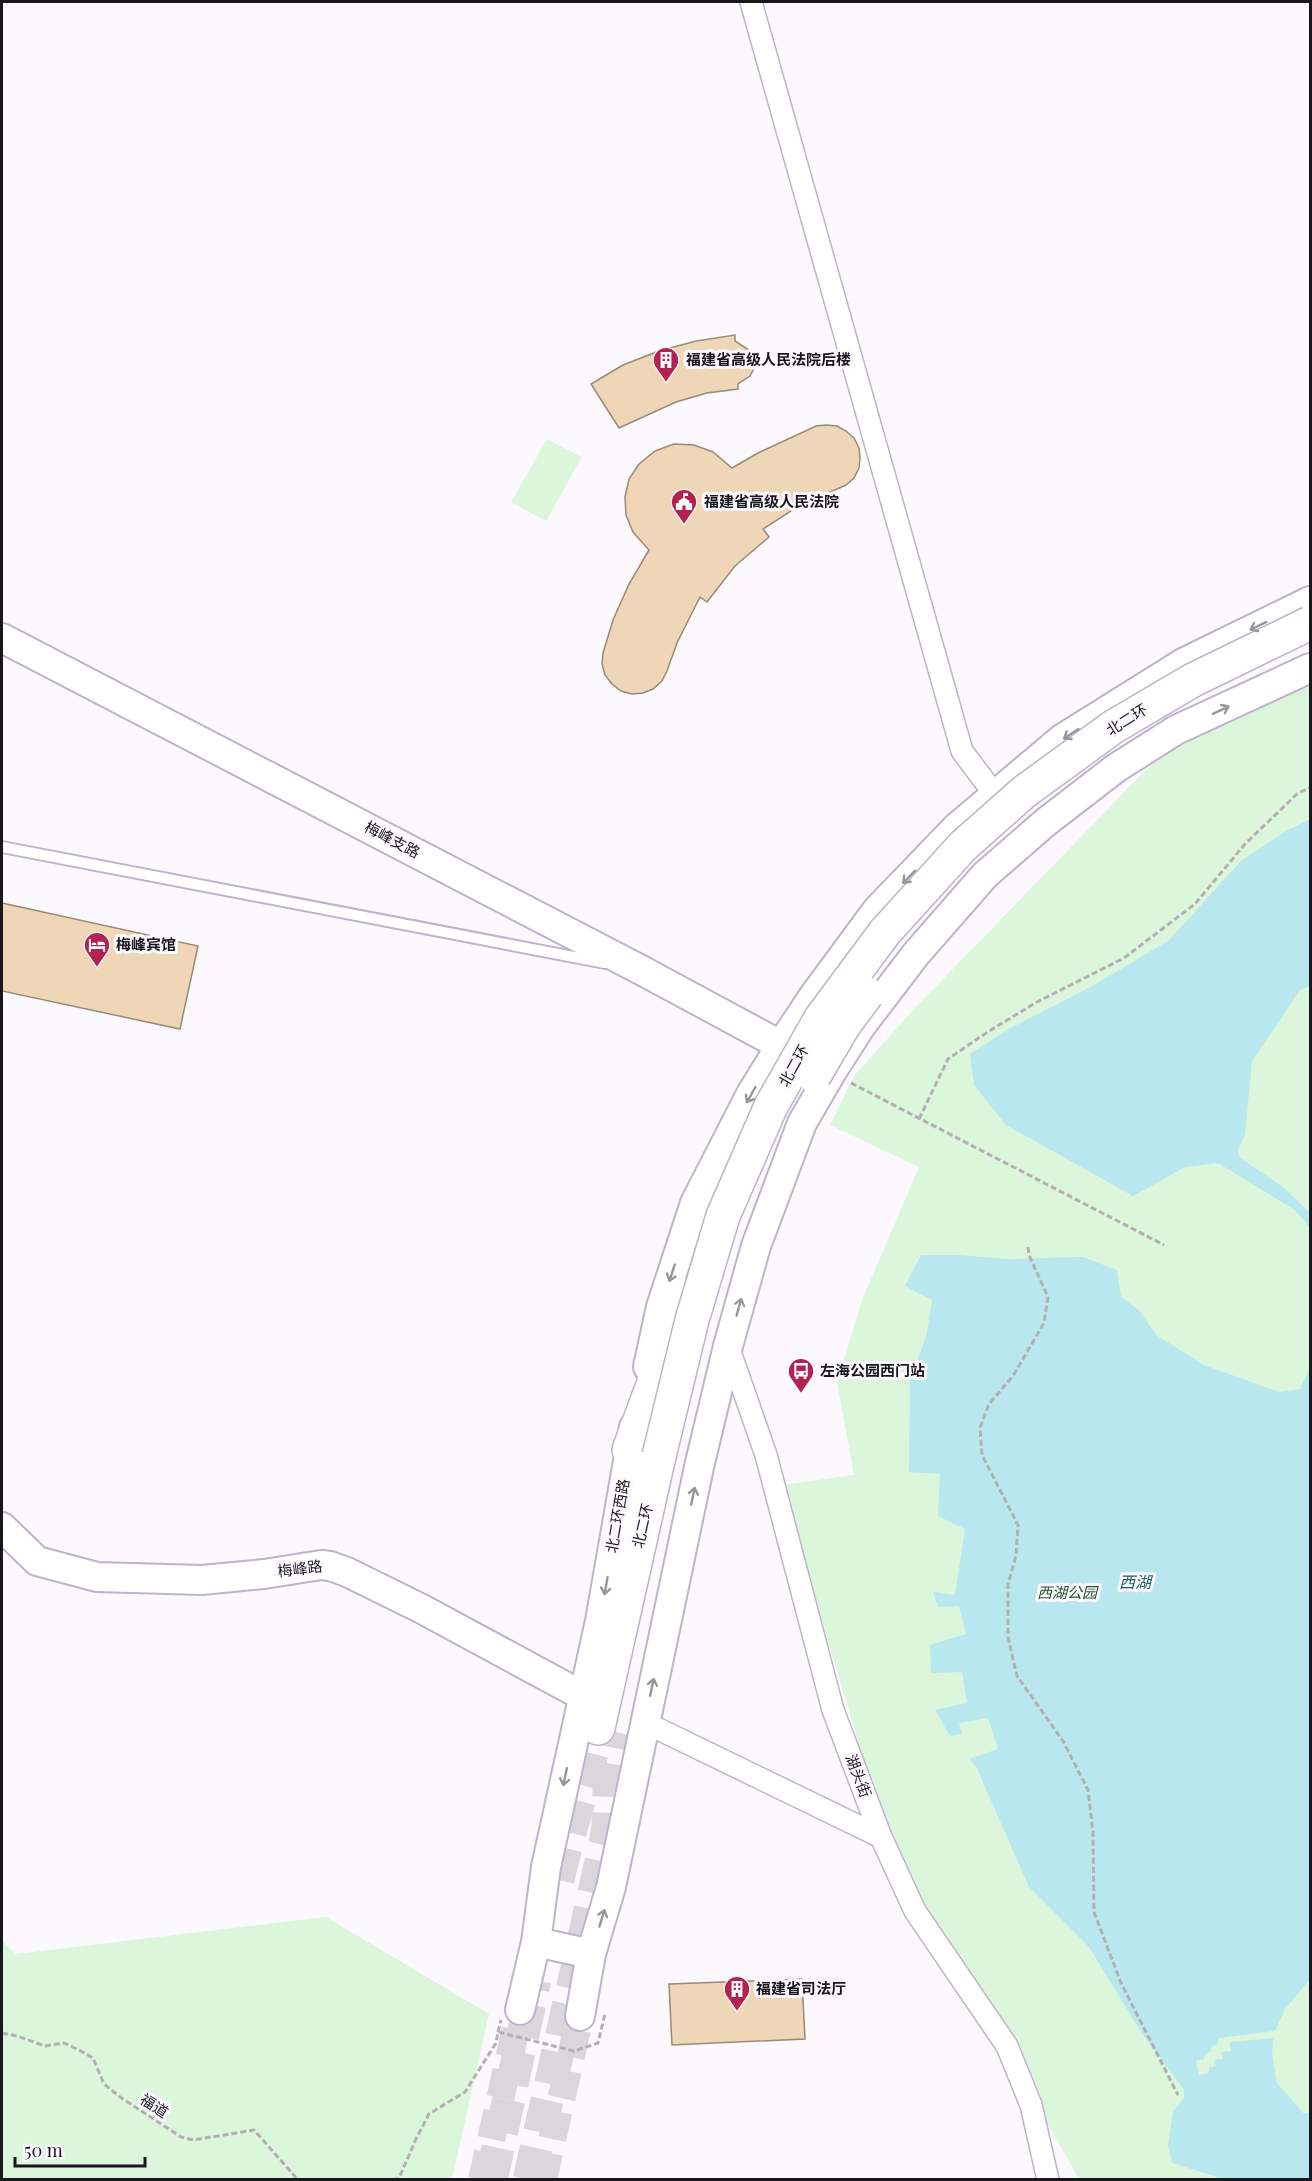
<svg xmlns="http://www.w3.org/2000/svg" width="1312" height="2181" font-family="'Playfair Display','Noto Sans SC',serif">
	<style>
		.green { fill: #dbf6da }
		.water { fill: #b8e7ef }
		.building { fill: #eed6b6; stroke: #988a76; stroke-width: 1.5 }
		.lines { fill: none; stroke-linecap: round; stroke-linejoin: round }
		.secondary-tunnel { stroke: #dad7dc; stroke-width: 28; stroke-dasharray: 28 14; stroke-linecap: butt }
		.highway-tunnel { stroke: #dad7dc; stroke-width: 33; stroke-dasharray: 33 16; stroke-linecap: butt }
		.lane-casing { stroke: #beb3ca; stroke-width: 14 }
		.street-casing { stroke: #beb3ca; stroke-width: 24 }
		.secondary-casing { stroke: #beb3ca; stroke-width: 32 }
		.highway-casing { stroke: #beb3ca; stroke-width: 36 }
		.path { stroke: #b3afb5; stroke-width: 3; stroke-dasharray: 6 3; stroke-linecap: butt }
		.lane { stroke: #fff; stroke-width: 10 }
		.street { stroke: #fff; stroke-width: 21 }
		.secondary { stroke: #fff; stroke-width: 28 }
		.highway { stroke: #fff; stroke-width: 33 }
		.highway-bridge-casing { stroke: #beb3ca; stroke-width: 36; stroke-linecap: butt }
		.path-bridge { stroke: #b3afb5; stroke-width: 3; stroke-dasharray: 6 3; stroke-linecap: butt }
		.highway-bridge { stroke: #fff; stroke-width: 33 }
		.oneway { stroke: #98969a }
		.labels { text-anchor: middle; stroke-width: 6; stroke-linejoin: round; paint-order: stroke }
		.poi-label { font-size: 15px; font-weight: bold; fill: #1a161e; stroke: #fcf9fe; text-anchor: start }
		.street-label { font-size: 15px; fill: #1a161e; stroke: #fcf9fe }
		.park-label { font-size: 15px; font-style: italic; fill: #29522a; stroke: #fcf9fe }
		.water-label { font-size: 16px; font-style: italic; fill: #1e5c66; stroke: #fcf9fe }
	</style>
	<rect width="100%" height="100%" fill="#fcf9fe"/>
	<g class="green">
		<path d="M547 439 582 457 546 521 511 502Z"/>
		<path d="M1310 681V2179H1079L957 1963 917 1902 884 1827 781 1485 854 1475 837 1382 862 1300 919 1167 830 1125 854 1076 914 1009 1169 746Z"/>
		<path d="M326 1917 489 2014 452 2179H2V1941L16 1954Z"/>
	</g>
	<g class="water">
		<path d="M1310 819V986L1300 990 1252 1061 1245 1134 1238 1150 1240 1158 1283 1187 1310 1213V1228L1295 1210 1218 1163 1185 1167 1133 1196 1006 1125 974 1085 970 1054 1007 1030 1094 985 1168 941 1242 860 1288 830Z"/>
		<path d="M921 1255H957L1008 1259 1083 1257 1117 1270 1121 1297 1139 1310 1156 1335 1204 1365 1279 1392 1300 1389 1310 1367V1979L1285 2009 1275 2031 1218 2038V2044L1212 2046 1211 2052 1205 2054 1204 2059 1196 2061 1199 2075 1209 2073V2067L1216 2066 1215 2060 1223 2059 1221 2052 1231 2051 1230 2042 1273 2038 1272 2053 1277 2083 1303 2113H1310V2179H1224L1172 2163 1168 2145 1173 2111 1184 2098V2090L1139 2029 1089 1947 1029 1887 976 1766 969 1759 998 1749 988 1718 959 1723 962 1734 950 1736 935 1710 967 1703 962 1672 931 1673 930 1645 966 1634 959 1606 938 1607 933 1592 955 1595 965 1529 938 1516 940 1474 909 1472 910 1382 927 1333 932 1300 905 1286Z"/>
	</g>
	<g class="building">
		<path d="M735 335V341L752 352 756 365 750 376 738 384V389L707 393 676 402 619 428 591 384 623 365 659 351 696 341Z"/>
		<path d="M826 425 837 426 846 431 854 438 859 448 860 458 859 468 854 478 846 485 797 507 763 529 769 537 735 566 707 602 700 597 677 643 667 671 662 681 653 689 643 693 632 694 621 691 612 684 605 675 602 664 603 653 613 620 629 584 649 550 633 532 626 515 625 497 629 479 639 464 655 451 674 444 694 445 713 452 732 468 758 453 816 426Z"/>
		<path d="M2 903 198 946 180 1029 2 991Z"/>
		<path d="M802 1979 805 2039 672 2045 669 1984Z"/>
	</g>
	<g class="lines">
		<g class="secondary-tunnel">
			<path d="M482 2180 520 2010"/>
			<path d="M543 2180 580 2016"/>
		</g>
		<g class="highway-tunnel">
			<path d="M558 1880C569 1829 587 1780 598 1728"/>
			<path d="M491 2180 535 1980"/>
			<path d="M529 2180 605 1844 608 1826 609 1788 620 1733"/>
		</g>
		<g class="lane-casing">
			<path id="lane" d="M2 847 605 963"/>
		</g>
		<g class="street-casing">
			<g id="street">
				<path d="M751 2 962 751 995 795"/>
				<path d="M728 1346 766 1455 833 1710 881 1837 915 1911 1007 2046 1031 2105 1048 2180"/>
				<path d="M644 1722 881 1837"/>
			</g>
		</g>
		<g class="secondary-casing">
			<g id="secondary">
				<path d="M2 638 641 970 797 1054"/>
				<path d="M648 1367 661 1307 695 1203 751 1094 781 1045 815 994 877 910 957 827 1063 738 1183 663 1310 601"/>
				<path d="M2 1527 37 1561 97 1577 202 1580 264 1574 321 1565 330 1566 347 1572 422 1609 583 1696"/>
				<path d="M536 1942 591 1954"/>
				<path d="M520 2010 536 1942 546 1867 600 1621 634 1427"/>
				<path d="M580 2016 591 1954 611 1887 699 1467 728 1346 756 1246 802 1123 831 1073 861 1026 916 954 985 875 1046 822 1116 768 1176 730 1310 668"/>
			</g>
		</g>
		<g class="highway-casing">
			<g id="highway">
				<path d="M629 1450 673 1331 689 1295"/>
				<path d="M598 1728 659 1456"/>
			</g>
		</g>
		<g class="path">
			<path d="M851 1083 1164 1245"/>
			<path d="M919 1119 948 1059 986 1033 1037 1002 1124 958 1195 904 1245 844 1298 793 1310 788"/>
			<path d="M1028 1247 1029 1255 1048 1297 1044 1323 1013 1376 989 1404 980 1428 982 1455 1018 1525 1016 1556 1008 1584V1637L1017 1676 1063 1741 1088 1790 1093 1832 1094 1912 1121 1983 1178 2095"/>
			<path d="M498 2032 501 2020"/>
			<path d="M2 2033 17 2036 45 2046 64 2043 79 2050 93 2058 104 2084 120 2097 181 2137 193 2140 254 2130 298 2180"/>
		</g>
		<use href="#lane" class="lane"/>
		<use href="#street" class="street"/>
		<use href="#secondary" class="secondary"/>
		<use href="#highway" class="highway"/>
		<g class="highway-bridge-casing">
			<g id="highway-bridge">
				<path d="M814 1076 844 1025 867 994"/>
				<path d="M659 1456 692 1320 723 1216 771 1106 821 1018 885 932 963 846 1024 792 1113 727 1193 680 1310 623"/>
			</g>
		</g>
		<path class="path-bridge" d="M393 2180 399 2178 416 2139 429 2114 465 2092 496 2043 498 2032 574 2051 598 2043 605 2014"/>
		<use href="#highway-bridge" class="highway-bridge"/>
	</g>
	<defs><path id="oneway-shaft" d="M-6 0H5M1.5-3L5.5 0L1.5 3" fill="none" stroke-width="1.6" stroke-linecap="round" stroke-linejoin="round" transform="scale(1.5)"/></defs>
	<g class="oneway">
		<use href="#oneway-shaft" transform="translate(1258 626) rotate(154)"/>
		<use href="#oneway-shaft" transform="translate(1221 710) rotate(-25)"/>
		<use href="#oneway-shaft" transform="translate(1071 734) rotate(147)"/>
		<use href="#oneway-shaft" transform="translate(909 877) rotate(134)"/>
		<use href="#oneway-shaft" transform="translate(751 1095) rotate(119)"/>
		<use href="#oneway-shaft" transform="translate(672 1273) rotate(108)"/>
		<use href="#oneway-shaft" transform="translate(739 1307) rotate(-74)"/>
		<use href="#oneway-shaft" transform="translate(693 1496) rotate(-78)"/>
		<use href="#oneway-shaft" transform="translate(606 1586) rotate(100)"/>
		<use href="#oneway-shaft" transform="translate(652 1687) rotate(-78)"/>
		<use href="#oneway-shaft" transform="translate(565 1777) rotate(102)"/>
		<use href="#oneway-shaft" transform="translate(602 1918) rotate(-73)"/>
	</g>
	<defs>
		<g id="building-pin" transform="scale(1.35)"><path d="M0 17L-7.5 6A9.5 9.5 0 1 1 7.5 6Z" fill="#b32251" stroke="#fcf9fe"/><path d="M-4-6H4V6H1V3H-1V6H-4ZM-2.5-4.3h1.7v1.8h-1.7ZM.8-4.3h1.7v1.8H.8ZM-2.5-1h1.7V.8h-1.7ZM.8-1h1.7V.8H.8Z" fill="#fff"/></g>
		<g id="civic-pin" transform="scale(1.35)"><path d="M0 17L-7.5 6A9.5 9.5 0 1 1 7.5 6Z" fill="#b32251" stroke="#fcf9fe"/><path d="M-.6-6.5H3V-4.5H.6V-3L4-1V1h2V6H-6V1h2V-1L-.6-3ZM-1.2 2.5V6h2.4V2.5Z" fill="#fff"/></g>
		<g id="hotel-pin" transform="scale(1.35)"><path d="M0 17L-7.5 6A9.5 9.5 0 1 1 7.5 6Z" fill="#b32251" stroke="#fcf9fe"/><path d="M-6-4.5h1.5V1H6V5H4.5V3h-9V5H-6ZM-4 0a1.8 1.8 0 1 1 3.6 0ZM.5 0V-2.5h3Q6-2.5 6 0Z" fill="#fff"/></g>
		<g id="bus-pin" transform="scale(1.35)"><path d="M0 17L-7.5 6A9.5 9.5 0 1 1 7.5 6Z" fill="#b32251" stroke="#fcf9fe"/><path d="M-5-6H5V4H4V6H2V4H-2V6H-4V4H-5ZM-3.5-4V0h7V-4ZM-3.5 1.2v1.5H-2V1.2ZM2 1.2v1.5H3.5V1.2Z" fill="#fff"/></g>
	</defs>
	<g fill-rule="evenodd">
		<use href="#building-pin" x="666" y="360"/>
		<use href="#civic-pin" x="684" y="502"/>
		<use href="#hotel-pin" x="97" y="945"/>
		<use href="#bus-pin" x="801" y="1371"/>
		<use href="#building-pin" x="737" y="1989"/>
	</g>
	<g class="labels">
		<g class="poi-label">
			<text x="686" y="365">福建省高级人民法院后楼</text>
			<text x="704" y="507">福建省高级人民法院</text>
			<text x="116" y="950">梅峰宾馆</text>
			<text x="820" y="1376">左海公园西门站</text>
			<text x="756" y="1994">福建省司法厅</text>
		</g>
		<g class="street-label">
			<text transform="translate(1127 720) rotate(-32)" y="5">北二环</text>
			<text transform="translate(392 840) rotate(28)" y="5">梅峰支路</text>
			<text transform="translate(794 1066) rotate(-61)" y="5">北二环</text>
			<text transform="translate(618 1516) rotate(-80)" y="5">北二环西路</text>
			<text transform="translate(643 1526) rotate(-77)" y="5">北二环</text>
			<text transform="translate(300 1569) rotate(-7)" y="5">梅峰路</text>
			<text transform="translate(858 1776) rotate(69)" y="5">湖头街</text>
			<text transform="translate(154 2106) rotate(33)" y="5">福道</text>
		</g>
		<g class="park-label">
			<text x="1067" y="1598">西湖公园</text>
		</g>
		<g class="water-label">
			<text x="1135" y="1588">西湖</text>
		</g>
	</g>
	<rect width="1312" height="2181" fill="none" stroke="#1a161e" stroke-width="6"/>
	<path d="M15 2157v9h130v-9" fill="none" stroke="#1a161e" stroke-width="3"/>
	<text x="24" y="2157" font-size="18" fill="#1a161e" stroke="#fcf9fe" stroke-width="4.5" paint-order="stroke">50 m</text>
</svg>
